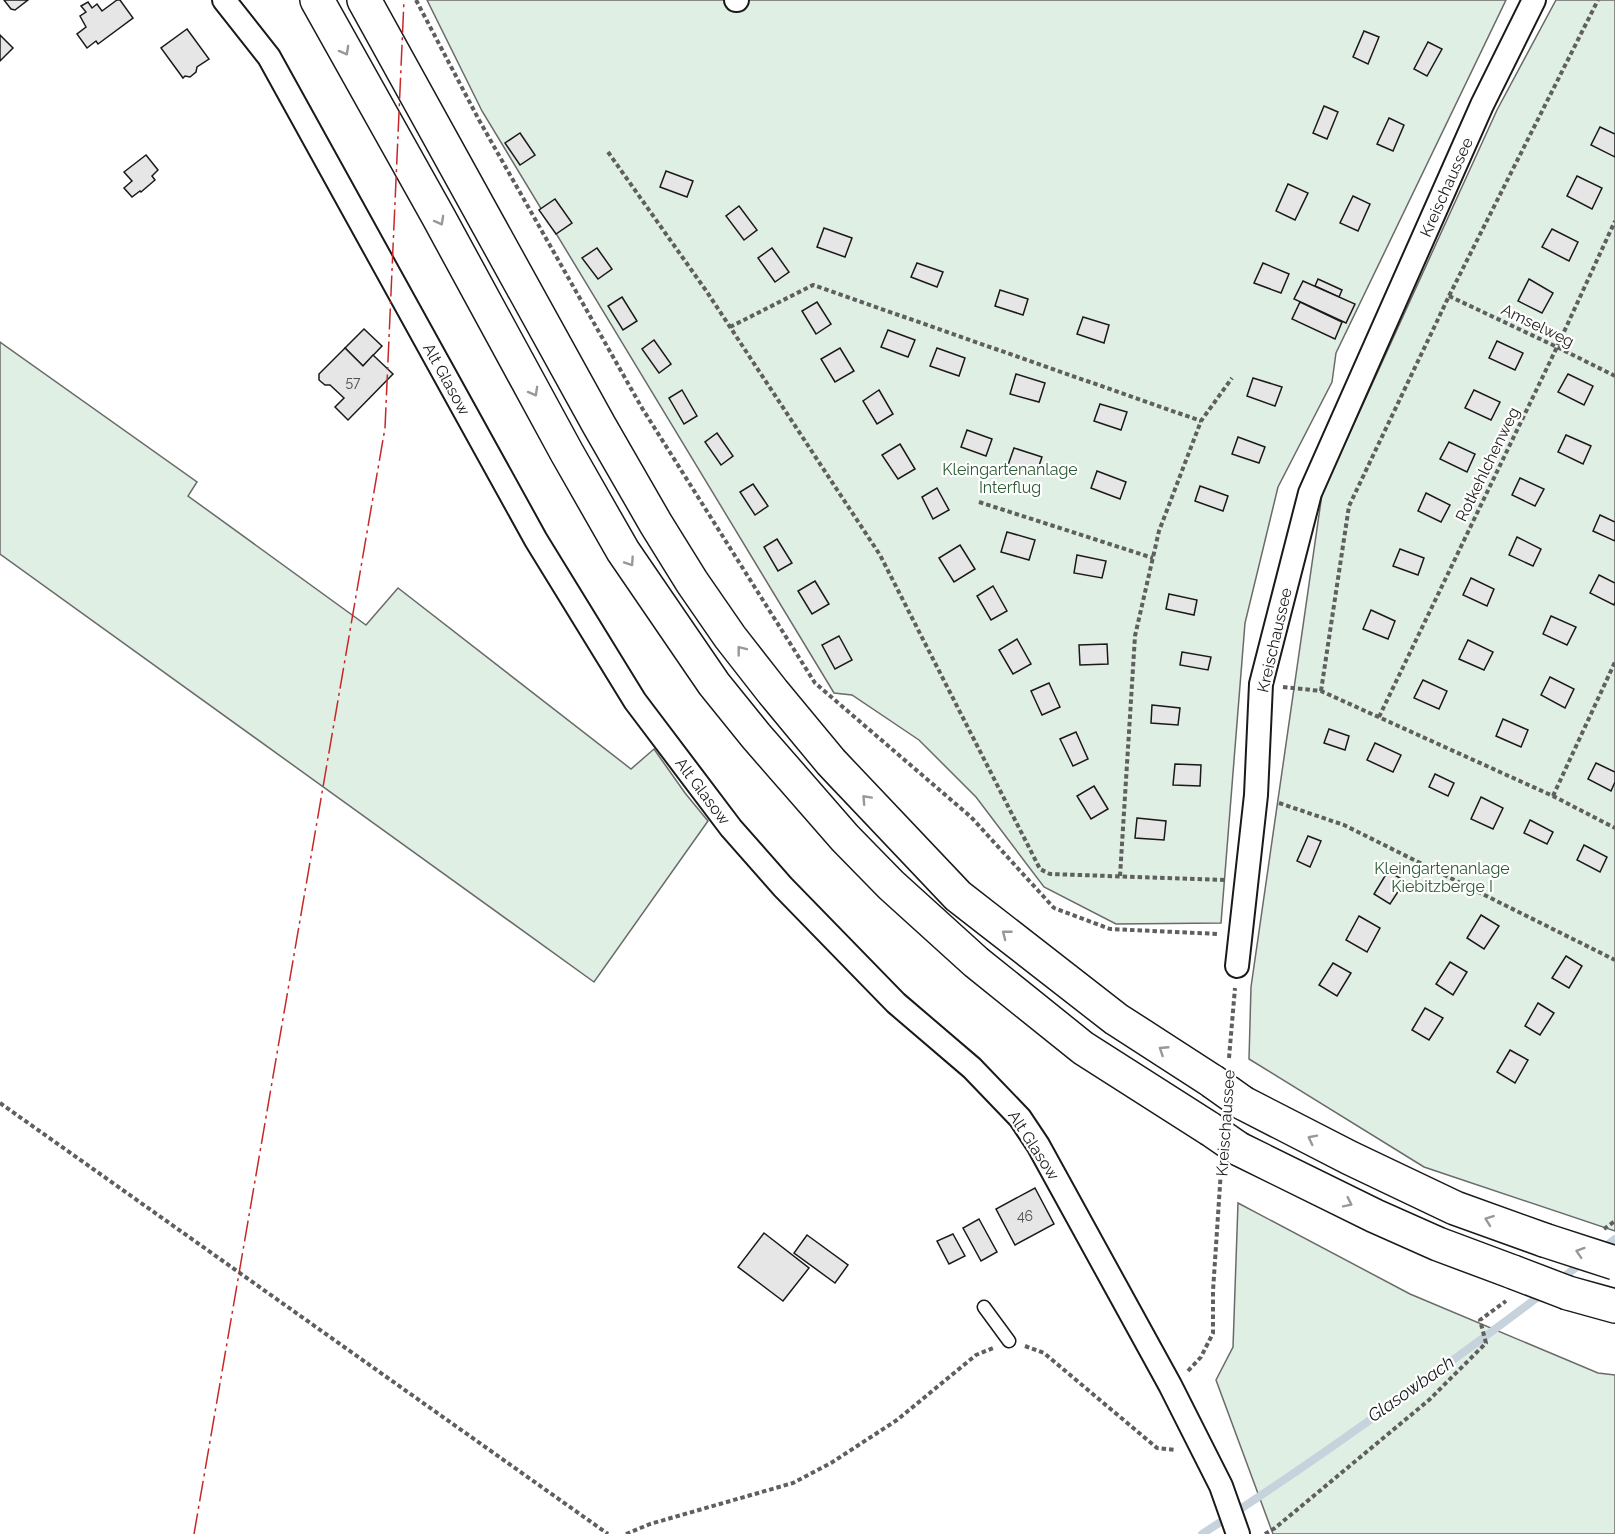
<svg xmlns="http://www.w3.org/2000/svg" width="1615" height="1534" font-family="Raleway,sans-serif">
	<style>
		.green { fill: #e0efe3; stroke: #6a6a6a; stroke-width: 1.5 }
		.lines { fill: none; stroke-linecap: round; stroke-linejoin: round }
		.stream { stroke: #c6d2dc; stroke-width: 8 }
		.building { fill: #e6e6e6; stroke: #1a1a1a; stroke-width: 1.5 }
		.lane-casing { stroke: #1a1a1a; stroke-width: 15 }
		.street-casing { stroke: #1a1a1a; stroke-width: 26 }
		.highway-casing { stroke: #1a1a1a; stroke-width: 36 }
		.path { stroke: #5f5f5f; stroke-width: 4; stroke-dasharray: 4.5 3; stroke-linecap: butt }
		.lane { stroke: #fff; stroke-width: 12 }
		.street { stroke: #fff; stroke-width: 22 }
		.highway { stroke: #fff; stroke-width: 33 }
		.highway-bridge-casing { stroke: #1a1a1a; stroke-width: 36; stroke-linecap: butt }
		.highway-bridge { stroke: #fff; stroke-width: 33 }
		.power { stroke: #c62828; stroke-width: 1.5; stroke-dasharray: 21 4.5 3 4.5; stroke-linecap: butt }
		.oneway { stroke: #989898 }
		.labels { text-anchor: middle; stroke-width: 4.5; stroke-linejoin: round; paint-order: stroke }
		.number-label { font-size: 14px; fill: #4d4d4d }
		.street-label { font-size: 16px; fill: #1a1a1a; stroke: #fff }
		.park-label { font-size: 16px; fill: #2b5a34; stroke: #fff }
		.water-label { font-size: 18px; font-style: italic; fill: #1a1a1a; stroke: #fff }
	</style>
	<rect width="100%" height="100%" fill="#fff"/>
	<g class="green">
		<path d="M427 0H1506L1336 353 1332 382 1278 487 1245 623 1221 923 1116 924 1044 887 976 797 919 740 852 695 834 693 482 111Z"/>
		<path d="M1556 0H1615V1231L1424 1167 1249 1059 1251 987 1322 494 1497 110Z"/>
		<path d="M0 342 197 482 188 496 366 625 398 588 631 769 654 749 685 793 708 821 594 982 0 554Z"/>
		<path d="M1238 1203 1410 1294 1598 1373 1615 1375V1534H1273L1216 1380 1233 1347Z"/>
	</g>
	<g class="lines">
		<g class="stream">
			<path d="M1602 1249 1615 1239"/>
			<path d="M1558 1281 1582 1263"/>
			<path d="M1202 1534C1319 1459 1431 1377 1542 1294"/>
		</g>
	</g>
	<g class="building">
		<path d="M4 0H28L15 10 11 9Z"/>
		<path d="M117 0H120L133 18 98 44 96 41 87 48 77 34 86 27 80 16 86 12 81 6 88 2 92 8 97 4 102 11Z"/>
		<path d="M187 29 209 59 197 67 196 72 190 77 185 76 183 78 161 48Z"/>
		<path d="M1364 31 1379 37 1368 64 1353 57Z"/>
		<path d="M0 35 13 48 0 61Z"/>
		<path d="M1428 42 1442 49 1427 76 1414 69Z"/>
		<path d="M1324 106 1338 112 1327 139 1313 133Z"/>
		<path d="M1389 118 1404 125 1393 151 1377 144Z"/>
		<path d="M1600 127 1615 134V157L1591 145Z"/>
		<path d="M520 133 535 155 520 165 505 143Z"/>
		<path d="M146 155 158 170 152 176 155 180 141 192 140 191 132 197 124 188 132 181 124 172Z"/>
		<path d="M666 171 693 181 687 197 660 187Z"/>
		<path d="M1577 176 1602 188 1592 209 1567 196Z"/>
		<path d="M1288 184 1308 193 1295 220 1276 211Z"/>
		<path d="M1353 196 1370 204 1358 231 1340 223Z"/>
		<path d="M555 199 572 223 556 234 539 210Z"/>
		<path d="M739 206 757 230 744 240 726 216Z"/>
		<path d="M824 228 852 238 845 257 817 247Z"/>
		<path d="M1552 229 1578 242 1569 261 1542 247Z"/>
		<path d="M597 248 612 269 598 279 582 258Z"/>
		<path d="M772 248 789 272 775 282 758 258Z"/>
		<path d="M917 263 943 272 937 287 911 277Z"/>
		<path d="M1263 263 1289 274 1281 293 1254 283Z"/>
		<path d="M1318 279 1342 290 1339 297 1315 286Z"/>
		<path d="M1529 279 1553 293 1542 313 1518 301Z"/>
		<path d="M1303 281 1355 304 1346 323 1294 299Z"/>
		<path d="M1000 290 1028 299 1023 315 995 306Z"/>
		<path d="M622 297 637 321 623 330 608 306Z"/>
		<path d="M817 302 831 324 816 334 802 311Z"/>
		<path d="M1300 302 1342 322 1335 339 1292 319Z"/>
		<path d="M1083 317 1109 325 1104 343 1077 334Z"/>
		<path d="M364 329 382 346 363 366 345 348Z"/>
		<path d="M888 330 915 340 908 357 881 347Z"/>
		<path d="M654 340 671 364 659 373 642 349Z"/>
		<path d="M1497 341 1523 353 1515 370 1489 358Z"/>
		<path d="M345 348 363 366 373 355 393 374 348 420 335 407 344 398 330 385H325L319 380V374Z"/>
		<path d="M840 348 854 371 835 382 821 359Z"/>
		<path d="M937 348 965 358 959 376 930 366Z"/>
		<path d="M1016 374 1045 383 1039 402 1010 394Z"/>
		<path d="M1568 374 1593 386 1584 405 1558 392Z"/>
		<path d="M1253 378 1282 387 1275 406 1247 396Z"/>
		<path d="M682 390 697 416 684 424 669 398Z"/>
		<path d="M879 390 893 414 877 424 863 401Z"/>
		<path d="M1474 390 1500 402 1491 420 1465 408Z"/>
		<path d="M1100 404 1127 412 1121 430 1094 421Z"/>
		<path d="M967 430 992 439 986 456 961 447Z"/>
		<path d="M717 433 733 456 721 465 705 442Z"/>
		<path d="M1566 435 1591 446 1583 464 1558 452Z"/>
		<path d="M1238 437 1265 447 1259 463 1232 454Z"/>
		<path d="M1449 442 1475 454 1467 472 1440 459Z"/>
		<path d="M900 444 915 469 898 479 882 455Z"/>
		<path d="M1014 448 1042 457 1036 474 1008 465Z"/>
		<path d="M1097 471 1126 482 1120 499 1091 488Z"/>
		<path d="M1520 478 1544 489 1535 506 1512 495Z"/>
		<path d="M753 484 768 506 755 515 740 492Z"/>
		<path d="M1200 486 1228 496 1223 511 1195 501Z"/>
		<path d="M937 488 949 510 933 519 922 497Z"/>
		<path d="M1426 493 1450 505 1441 522 1418 511Z"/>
		<path d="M1600 515 1615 522V541L1593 531Z"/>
		<path d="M1007 532 1035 540 1029 560 1001 552Z"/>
		<path d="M1517 537 1541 549 1533 566 1509 555Z"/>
		<path d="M777 539 792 563 778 571 764 547Z"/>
		<path d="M960 545 975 569 954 582 939 558Z"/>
		<path d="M1400 549 1424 558 1418 575 1393 566Z"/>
		<path d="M1077 555 1106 561 1102 578 1074 573Z"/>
		<path d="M1599 575 1615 583V602L1614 605 1590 593Z"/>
		<path d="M1471 578 1494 589 1487 606 1463 595Z"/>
		<path d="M815 581 829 604 812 614 798 591Z"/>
		<path d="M993 586 1007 611 991 620 977 596Z"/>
		<path d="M1169 594 1197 600 1194 615 1166 609Z"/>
		<path d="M1371 610 1395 621 1388 639 1363 629Z"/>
		<path d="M1551 616 1576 627 1567 645 1543 634Z"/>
		<path d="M839 636 852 660 835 669 822 645Z"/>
		<path d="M1017 639 1031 664 1013 674 999 650Z"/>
		<path d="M1468 640 1493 652 1484 670 1459 659Z"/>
		<path d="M1107 644 1108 664 1080 665 1079 645Z"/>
		<path d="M1182 652 1211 657 1208 670 1180 665Z"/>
		<path d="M1550 677 1574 689 1565 708 1541 695Z"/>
		<path d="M1423 680 1447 691 1439 709 1414 698Z"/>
		<path d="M1049 683 1060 707 1042 715 1031 691Z"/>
		<path d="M1152 705 1180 708 1178 725 1151 723Z"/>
		<path d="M1503 719 1528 730 1521 747 1496 736Z"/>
		<path d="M1329 729 1349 736 1345 750 1324 743Z"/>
		<path d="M1076 732 1088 759 1073 766 1060 739Z"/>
		<path d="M1375 743 1401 755 1393 772 1367 760Z"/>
		<path d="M1596 763 1615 772V782L1611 791 1588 779Z"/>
		<path d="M1175 764 1201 765 1200 786 1173 785Z"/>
		<path d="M1435 774 1454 783 1448 796 1429 787Z"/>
		<path d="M1094 786 1108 809 1091 819 1077 796Z"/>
		<path d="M1481 797 1503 808 1493 829 1471 819Z"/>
		<path d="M1137 818 1166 821 1164 840 1135 838Z"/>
		<path d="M1530 820 1553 832 1547 844 1524 833Z"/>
		<path d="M1308 836 1321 841 1310 867 1297 861Z"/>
		<path d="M1584 845 1607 857 1600 872 1577 860Z"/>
		<path d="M1388 871 1405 881 1390 904 1374 894Z"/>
		<path d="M1481 915 1499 926 1484 949 1467 938Z"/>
		<path d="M1359 916 1380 928 1367 952 1346 940Z"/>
		<path d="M1566 956 1582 966 1569 988 1552 978Z"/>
		<path d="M1450 962 1467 972 1453 995 1436 984Z"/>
		<path d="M1333 963 1351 973 1337 996 1319 985Z"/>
		<path d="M1538 1003 1554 1013 1540 1035 1525 1026Z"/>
		<path d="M1425 1008 1443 1018 1429 1040 1412 1030Z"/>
		<path d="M1510 1050 1528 1060 1515 1083 1497 1072Z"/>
		<path d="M1035 1188 1054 1224 1015 1245 996 1209Z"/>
		<path d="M979 1219 997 1252 981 1261 963 1228Z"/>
		<path d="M764 1233 809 1268 783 1301 738 1267Z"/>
		<path d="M953 1234 965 1256 949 1264 937 1241Z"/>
		<path d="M807 1235 848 1265 835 1283 794 1253Z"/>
	</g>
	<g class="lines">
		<g class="lane-casing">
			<path id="lane" d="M984 1307 1009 1341"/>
		</g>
		<g class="street-casing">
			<g id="street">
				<path d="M224 0 269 57 536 540 635 701 731 828 783 887 896 1003 972 1068 1020 1118 1038 1145 1170 1385 1221 1486 1238 1534"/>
				<path d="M736 0H737"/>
				<path d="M1237 966 1256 795 1261 684 1310 493 1482 105 1534 0"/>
			</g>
		</g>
		<g class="highway-casing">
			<g id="highway">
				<path d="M317 0 438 216 567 453 623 551 714 684 756 736 845 838 891 885 976 962 1083 1048 1210 1129"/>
				<path d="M364 0 599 425 656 524 692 582 730 637 773 692 831 762 958 896 1116 1019 1212 1081"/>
				<path d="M1243 1103 1350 1158 1455 1208 1544 1240"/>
				<path d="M1239 1149 1375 1216 1438 1244 1513 1272"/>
				<path d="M1568 1293 1615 1306"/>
			</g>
		</g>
		<g class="path">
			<path d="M416 0 479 120 642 408 815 683 971 817 1054 908 1110 929 1219 934"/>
			<path d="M608 152 707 292 880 555 1040 869 1050 874 1225 880"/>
			<path d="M1449 296 1557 347 1615 376"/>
			<path d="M730 327 813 285 1201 421"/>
			<path d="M979 502 1153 558"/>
			<path d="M1283 687 1321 691 1553 796 1615 828"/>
			<path d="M1321 691 1349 506 1449 296 1598 0"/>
			<path d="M1379 717 1557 347 1615 221"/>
			<path d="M1553 796 1615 662"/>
			<path d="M1279 803 1344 825 1615 960"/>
			<path d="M1120 876 1135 636 1159 531 1201 421 1232 378"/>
			<path d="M1229 1058 1235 988"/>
			<path d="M0 1103 608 1534"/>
			<path d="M1604 1229 1615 1221"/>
			<path d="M1025 1346 1044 1353 1157 1448 1176 1450"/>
			<path d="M1188 1371 1201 1357 1213 1333V1291L1221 1170"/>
			<path d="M626 1534 650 1524 793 1483 831 1463 897 1420 976 1355 993 1348"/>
			<path d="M1265 1534 1275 1528 1429 1400 1486 1343 1480 1320 1506 1301"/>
		</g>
		<use href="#lane" class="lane"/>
		<use href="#street" class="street"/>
		<use href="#highway" class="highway"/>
		<g class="highway-bridge-casing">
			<g id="highway-bridge">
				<path d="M1212 1081 1243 1103"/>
				<path d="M1210 1129 1239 1149"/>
				<path d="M1544 1240 1615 1263"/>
				<path d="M1513 1272 1568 1293"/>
			</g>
		</g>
		<use href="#highway-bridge" class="highway-bridge"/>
		<path class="power" d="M194 1534 385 428 404 0"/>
	</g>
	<defs><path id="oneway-chevron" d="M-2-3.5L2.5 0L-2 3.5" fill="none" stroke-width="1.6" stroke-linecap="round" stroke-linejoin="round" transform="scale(1.5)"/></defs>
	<g class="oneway">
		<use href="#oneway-chevron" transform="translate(345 51) rotate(61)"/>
		<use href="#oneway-chevron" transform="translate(440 221) rotate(61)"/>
		<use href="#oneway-chevron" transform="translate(534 392) rotate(61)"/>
		<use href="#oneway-chevron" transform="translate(630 562) rotate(56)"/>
		<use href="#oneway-chevron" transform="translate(741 650) rotate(-128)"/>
		<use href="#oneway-chevron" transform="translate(866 799) rotate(-133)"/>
		<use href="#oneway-chevron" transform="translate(1006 934) rotate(-142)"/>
		<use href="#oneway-chevron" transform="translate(1163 1050) rotate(-147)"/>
		<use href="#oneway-chevron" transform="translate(1312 1139) rotate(-153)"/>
		<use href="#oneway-chevron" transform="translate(1348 1203) rotate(26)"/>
		<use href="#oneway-chevron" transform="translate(1489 1220) rotate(-160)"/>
		<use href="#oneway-chevron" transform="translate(1580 1252) rotate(-162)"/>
	</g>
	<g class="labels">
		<g class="number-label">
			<text x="353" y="387">57</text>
			<text x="1025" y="1221">46</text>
		</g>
		<g class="street-label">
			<text transform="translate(1446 187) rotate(-66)" y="6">Kreischaussee</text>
			<text transform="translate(1538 325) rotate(26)" y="6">Amselweg</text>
			<text transform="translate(447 379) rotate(61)" y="6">Alt Glasow</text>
			<text transform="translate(1487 464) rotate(-64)" y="6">Rotkehlchenweg</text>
			<text transform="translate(1274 640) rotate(-77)" y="6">Kreischaussee</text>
			<text transform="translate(703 791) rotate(53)" y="6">Alt Glasow</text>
			<text transform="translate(1225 1123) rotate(-86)" y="6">Kreischaussee</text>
			<text transform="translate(1034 1145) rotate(57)" y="6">Alt Glasow</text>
		</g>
		<g class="park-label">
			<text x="1010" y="475">Kleingartenanlage<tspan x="1010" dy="18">Interflug</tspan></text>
			<text x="1442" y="874">Kleingartenanlage<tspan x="1442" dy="18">Kiebitzberge I</tspan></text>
		</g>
		<g class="water-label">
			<text transform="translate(1411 1389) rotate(-35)" y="6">Glasowbach</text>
		</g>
	</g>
</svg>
